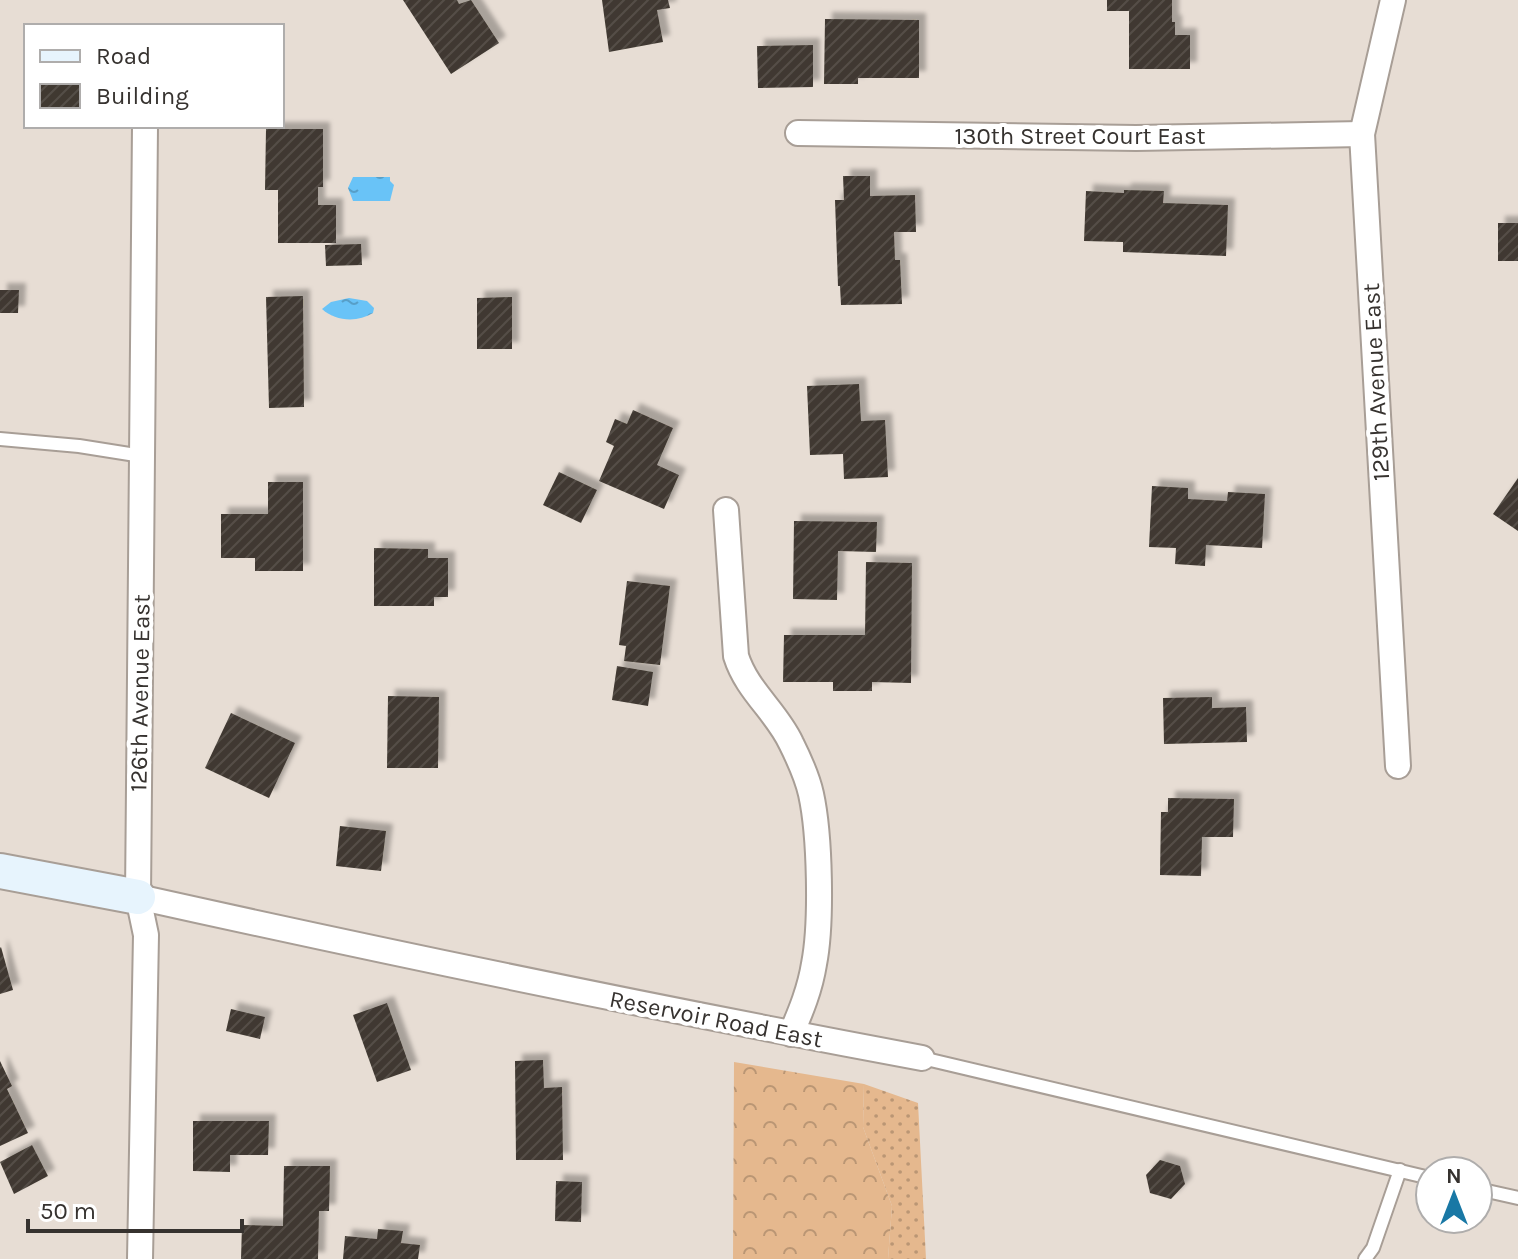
<svg xmlns="http://www.w3.org/2000/svg" width="1518" height="1259" font-family="Karla,sans-serif">
	<style>
		.grass { fill: url(#grass-dots) }
		.forest { fill: url(#forest-crowns) }
		.water { fill: url(#water-ripples) }
		.building { fill: url(#building-hatch); filter: url(#shadow) }
		.lines { fill: none; stroke-linecap: round; stroke-linejoin: round }
		.lane-casing { stroke: #a89e96; stroke-width: 16 }
		.street-casing { stroke: #a89e96; stroke-width: 28 }
		.secondary-casing { stroke: #a89e96; stroke-width: 38 }
		.lane { stroke: #fff; stroke-width: 12 }
		.street { stroke: #fff; stroke-width: 24 }
		.secondary { stroke: #e7f4fd; stroke-width: 34 }
		.labels { text-anchor: middle; stroke-width: 8; stroke-linejoin: round; paint-order: stroke }
		.street-label { font-size: 24px; fill: #36322f; stroke: #fff }
	</style>
	<defs>
		<pattern id="grass-dots" width="8" height="8" patternUnits="userSpaceOnUse" patternTransform="scale(2)"><rect width="8" height="8" fill="#e5b88e"/><path d="M2 2h.1M6 6h.1" fill="none" stroke="#ba9674" stroke-width="1.8" stroke-linecap="round"/></pattern>
		<pattern id="forest-crowns" width="20" height="18" patternUnits="userSpaceOnUse" patternTransform="scale(2)"><rect width="20" height="18" fill="#e5b88e"/><path d="M2 6a3 3 0 1 1 6 0M12 15a3 3 0 1 1 6 0" fill="none" stroke="#ba9674"/></pattern>
		<pattern id="water-ripples" width="26" height="14" patternUnits="userSpaceOnUse" patternTransform="scale(2)"><rect width="26" height="14" fill="#69c3f7"/><path d="M2 4q2-2 4 0t4 0M15 11q2-2 4 0t4 0" fill="none" stroke="#579fc8"/></pattern>
		<pattern id="building-hatch" width="6" height="6" patternUnits="userSpaceOnUse" patternTransform="scale(2)"><rect width="6" height="6" fill="#403931"/><path d="M-1 1l2-2M0 6l6-6M5 7l2-2" fill="none" stroke="#544e47"/></pattern>
		<filter id="shadow"><feDropShadow dx="7" dy="-7" stdDeviation="2" flood-color="#0004"/></filter>
	</defs>
	<rect width="100%" height="100%" fill="#e7ddd4"/>
	<path class="grass" d="M864 1084 918 1103 926 1259H888L892 1206 863 1127Z"/>
	<path class="forest" d="M734 1062 864 1084 863 1127 892 1206 888 1259H733Z"/>
	<g class="water">
		<path d="M353 177H390V181L394 185 390 201H353L348 188Z"/>
		<path d="M349 298 367 301 374 308 373 313C357 323 335 321 322 309L331 302Z"/>
	</g>
	<g class="building">
		<path d="M403 0H457L459 4 471 0 499 43 451 74Z"/>
		<path d="M602 0H668L670 8 657 10 663 42 609 52Z"/>
		<path d="M1107 0H1172V22H1175V35H1190V69H1129V11H1107Z"/>
		<path d="M825 19 919 20V78H858V84H824Z"/>
		<path d="M813 45V87L758 88 757 46Z"/>
		<path d="M266 129H323V187H318V205H336V243H278V190H265Z"/>
		<path d="M843 176H870V196L915 195 916 232H894L895 260H900L902 304 841 305 840 286H838L835 200H844Z"/>
		<path d="M1124 190 1164 191 1163 203 1228 205 1226 256 1123 252V242L1084 241 1086 191 1124 193Z"/>
		<rect x="1498" y="223" width="20" height="38"/>
		<path d="M361 244 362 265 326 266 325 245Z"/>
		<path d="M0 290H19L18 313H0Z"/>
		<path d="M303 296 304 407 269 408 266 297Z"/>
		<path d="M512 297V349H477V298Z"/>
		<path d="M859 384 861 421 885 420 888 477 844 479 843 454 810 455 807 386Z"/>
		<path d="M633 410 673 428 657 465 679 475 664 509 599 481 614 446 606 442 615 419 627 424Z"/>
		<path d="M559 472 597 490 581 523 543 505Z"/>
		<path d="M1518 478V531L1493 514Z"/>
		<path d="M268 482H303V571H255V558H221V514H268Z"/>
		<path d="M1152 486 1188 488V499L1227 501 1228 492 1265 494 1262 548 1206 545 1205 566 1175 564 1176 548 1149 547Z"/>
		<path d="M794 521 877 522 876 552 838 551 837 600 793 599Z"/>
		<path d="M374 548 428 549V558H448V597H434V606H374Z"/>
		<path d="M866 562 912 563 911 683 872 682V691H833V682H783L784 635H865Z"/>
		<path d="M627 581 670 586 660 665 624 661 626 646 619 645Z"/>
		<path d="M617 666 653 672 648 706 612 700Z"/>
		<path d="M388 696 439 697 438 768H387Z"/>
		<path d="M1212 697V708L1246 707 1247 742 1164 744 1163 698Z"/>
		<path d="M231 713 295 743 269 798 205 768Z"/>
		<path d="M1168 798 1234 799 1233 837H1202L1201 876 1160 875 1161 812H1168Z"/>
		<path d="M340 826 386 831 381 871 336 866Z"/>
		<path d="M1 947 13 990 0 994V948Z"/>
		<path d="M387 1003 411 1070 377 1082 353 1015Z"/>
		<path d="M231 1009 265 1017 260 1039 226 1031Z"/>
		<path d="M543 1060 544 1088 562 1087 563 1160H516L515 1061Z"/>
		<path d="M0 1061 12 1086 7 1089 28 1133 0 1146Z"/>
		<path d="M193 1121H269L268 1155H230V1172L193 1171Z"/>
		<path d="M32 1145 48 1176 14 1194 0 1162Z"/>
		<path d="M1160 1160 1180 1166 1185 1184 1171 1199 1150 1193 1146 1175Z"/>
		<path d="M284 1166H330L329 1211H319L318 1259H241L242 1225 283 1226Z"/>
		<path d="M556 1181 582 1182 581 1222 555 1221Z"/>
		<path d="M378 1229 403 1231 401 1243 420 1245 418 1259H343L345 1236 377 1239Z"/>
	</g>
	<g class="lines">
		<g class="lane-casing">
			<g id="lane">
				<path d="M0 439 79 446 142 456"/>
				<path d="M922 1058 1430 1178"/>
				<path d="M1478 1189 1518 1198"/>
				<path d="M1365 1259 1373 1248 1400 1170"/>
			</g>
		</g>
		<g class="street-casing">
			<g id="street">
				<path d="M1393 0 1362 134 1398 766"/>
				<path d="M798 133 1136 138 1362 134"/>
				<path d="M726 510 736 656C747 691 776 711 791 743 799 759 807 776 811 794 820 835 822 923 814 964 810 989 801 1011 791 1034"/>
				<path d="M138 897C399 955 660 1009 922 1058"/>
				<path d="M140 1259 146 935 138 897 145 126"/>
			</g>
		</g>
		<g class="secondary-casing">
			<path id="secondary" d="M0 871 138 897"/>
		</g>
		<use href="#lane" class="lane"/>
		<use href="#street" class="street"/>
		<use href="#secondary" class="secondary"/>
	</g>
	<g class="labels">
		<g class="street-label">
			<text x="1080" y="144">130th Street Court East</text>
			<text transform="translate(1376 382) rotate(-93)" y="8">129th Avenue East</text>
			<text transform="translate(140 693) rotate(-89)" y="8">126th Avenue East</text>
			<text transform="translate(716 1019) rotate(11)" y="8">Reservoir Road East</text>
		</g>
	</g>
	<rect x="24" y="24" width="260" height="104" fill="#ffffff" stroke="#afadac" stroke-width="2"/>
	<rect x="40" y="50" width="40" height="12" fill="#e7f4fd" stroke="#afadac" stroke-width="2"/>
	<text x="96" y="64" font-size="24" fill="#36322f">Road</text>
	<rect x="40" y="84" width="40" height="24" fill="url(#building-hatch)" stroke="#afadac" stroke-width="2"/>
	<text x="96" y="104" font-size="24" fill="#36322f">Building</text>
	<g transform="translate(1454 1195)"><circle r="38" fill="#ffffff" stroke="#afadac" stroke-width="2"/>
	<path d="M0-6L14 30L0 20L-14 30Z" fill="#1978a5"/>
	<text y="-12" font-size="22" font-weight="bold" text-anchor="middle" fill="#36322f">N</text>
	</g>
	<path d="M28 1219v12h214v-12" fill="none" stroke="#36322f" stroke-width="4"/>
	<text x="40" y="1219" font-size="24" fill="#36322f" stroke="#ffffff" stroke-width="6" paint-order="stroke">50 m</text>
</svg>
